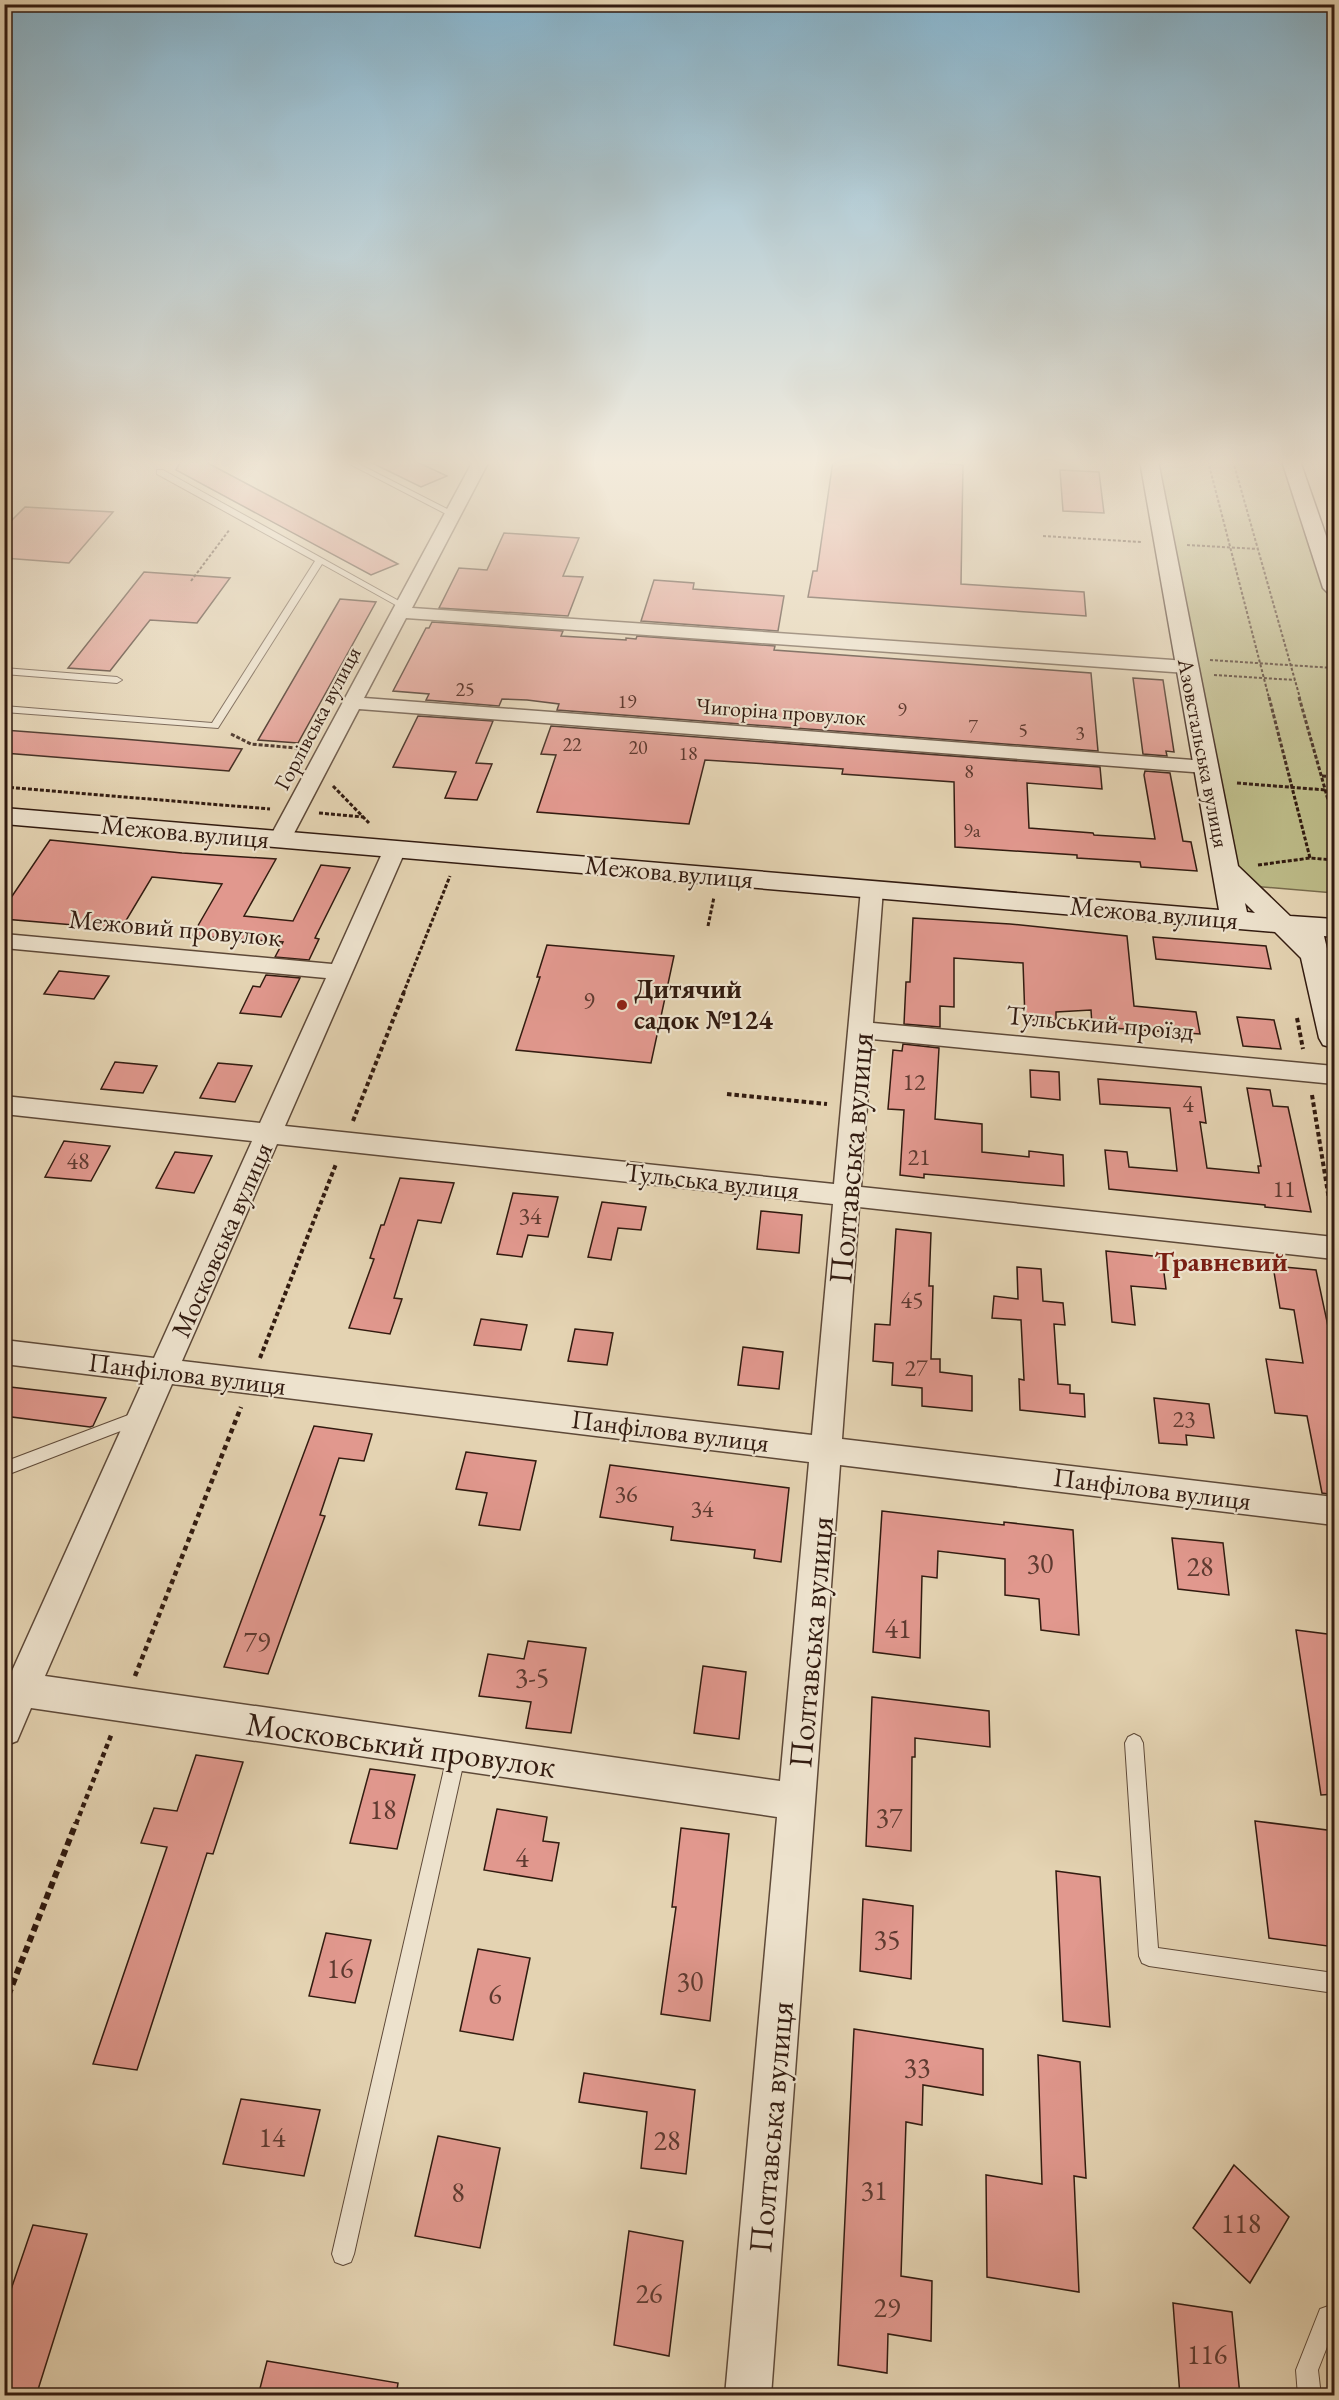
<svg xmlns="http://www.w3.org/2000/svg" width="1339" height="2400" font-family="'EB Garamond',serif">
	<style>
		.green { fill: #bcba87; stroke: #776a4c; stroke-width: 1.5 }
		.building { fill: #e1988e; stroke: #321b10; stroke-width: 1.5 }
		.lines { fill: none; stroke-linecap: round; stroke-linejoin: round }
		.lane-casing { stroke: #5e4938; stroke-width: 2 }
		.street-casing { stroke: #5e4938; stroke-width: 3 }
		.secondary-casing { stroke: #321b10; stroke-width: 3 }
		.path-far4 { stroke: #321b10; stroke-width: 2; stroke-dasharray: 3 2; stroke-linecap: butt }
		.path-far3 { stroke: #321b10; stroke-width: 3; stroke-dasharray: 4 2; stroke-linecap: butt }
		.path-far2 { stroke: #321b10; stroke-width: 4; stroke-dasharray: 4.5 3; stroke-linecap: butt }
		.path-far1 { stroke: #321b10; stroke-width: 4.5; stroke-dasharray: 5 4; stroke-linecap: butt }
		.path { stroke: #321b10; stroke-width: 6; stroke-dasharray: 7 4.5; stroke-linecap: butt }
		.lane { fill: #ede2cd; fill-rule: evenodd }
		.street { fill: #ede2cd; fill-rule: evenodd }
		.secondary { fill: #ede2cd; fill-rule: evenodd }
		.poi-dot { fill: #8f2418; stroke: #ede2cd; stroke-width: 2 }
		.labels { text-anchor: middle; stroke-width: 4.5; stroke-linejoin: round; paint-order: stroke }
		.far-number-label { font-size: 20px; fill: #5e3a30 }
		.far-street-label { font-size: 22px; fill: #321b10; stroke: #ede2cd }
		.number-label { font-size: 24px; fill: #5e3a30 }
		.street-label { font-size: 27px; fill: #321b10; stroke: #ede2cd }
		.poi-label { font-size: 27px; font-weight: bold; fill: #321b10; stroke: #ede2cd; text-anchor: start }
		.neighbourhood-label { font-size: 28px; font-weight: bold; fill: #7a1f14; stroke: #ede2cd }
		.near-number-label { font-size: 28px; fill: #5e3a30 }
		.near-street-label { font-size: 33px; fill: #321b10; stroke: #ede2cd }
	</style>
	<rect width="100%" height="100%" fill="#e4d3b2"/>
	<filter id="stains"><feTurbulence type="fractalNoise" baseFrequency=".00333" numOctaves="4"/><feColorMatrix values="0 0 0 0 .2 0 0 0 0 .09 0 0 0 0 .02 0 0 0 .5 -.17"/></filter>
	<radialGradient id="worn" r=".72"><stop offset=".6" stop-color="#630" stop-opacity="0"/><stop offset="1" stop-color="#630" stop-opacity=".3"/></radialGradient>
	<path class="green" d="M1153 461H1286L1334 603V893L1251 886 1231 868Z"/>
	<g class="building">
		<path d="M181 461H204L398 564 371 575 176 470Z"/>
		<path d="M368 461H415L447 476 421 487Z"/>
		<path d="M833 461H896L963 465 961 584 1084 592 1086 616 808 597 813 571H817Z"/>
		<path d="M1060 470 1099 472 1104 513 1063 511Z"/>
		<path d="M25 507 113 512 69 563 4 558V528Z"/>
		<path d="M504 533 579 538 563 576 583 577 568 616 439 608 459 568 487 570Z"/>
		<path d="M144 572 230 578 197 623 150 620 110 671 68 668Z"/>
		<path d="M654 580 694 583 693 589 784 596 778 631 641 621Z"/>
		<path d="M340 599 376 602 298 743 258 740Z"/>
		<path d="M432 622 563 631 561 636 626 640V638L636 639 637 636 775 646 774 650 1091 673 1098 751 557 710 559 704 527 700 502 699 499 706 426 700 429 694 393 691 426 628H429Z"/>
		<path d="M1133 678 1163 680 1174 752 1166 751 1167 756 1143 754Z"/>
		<path d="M418 716 493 721 476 763 492 764 477 800 445 798 456 772 393 767Z"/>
		<path d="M551 726 1100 767 1102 789 1027 783 1029 828 1093 833 1094 835 1155 839 1144 775 1145 771 1170 773 1183 841 1191 842 1197 871 1141 867 1140 862 1077 858V855L955 847 954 782 842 774 843 769 705 760 689 824 537 812 556 755 541 754Z"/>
		<path d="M4 730 123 739 242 749 229 771 4 753Z"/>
		<path d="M50 840 182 853 276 859 244 916 293 921 321 865 350 868 315 938 319 939 309 960 275 957 283 942 192 936 222 884 152 877 121 929 4 919V908Z"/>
		<path d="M913 918 1010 924 1127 936 1134 1006 1196 1012 1200 1034 1096 1027 1092 1025 1091 1010 1056 1012V1022L1025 1019 1023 963 954 958V1007L940 1006V1027L904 1024 906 982H910Z"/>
		<path d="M1153 937 1266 946 1271 969 1156 959Z"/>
		<path d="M547 945 674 956 651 1063 516 1050 540 977H537Z"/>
		<path d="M59 971 109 976 94 999 44 994Z"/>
		<path d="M266 975 300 978 281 1017 240 1013 253 986 260 987Z"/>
		<path d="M1237 1017 1274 1020 1281 1049 1243 1046Z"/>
		<path d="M903 1044 939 1048 935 1119 982 1124V1152L1029 1157V1151L1063 1155 1064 1186 924 1174V1178L900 1175 904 1110 888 1109 893 1050 902 1051Z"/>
		<path d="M115 1062 157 1066 143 1093 101 1089Z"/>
		<path d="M218 1063 252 1066 235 1102 200 1098Z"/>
		<path d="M1030 1070 1059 1072 1060 1100 1031 1097Z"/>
		<path d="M1098 1079 1201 1087 1206 1123 1200 1122 1207 1168 1259 1173 1258 1166H1261L1247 1088 1270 1090 1273 1106 1288 1107 1311 1212 1265 1207V1205L1109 1189 1105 1150 1127 1152 1129 1167 1177 1171 1170 1108 1100 1104Z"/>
		<path d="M64 1141 110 1146 91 1181 45 1177Z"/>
		<path d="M175 1152 212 1156 194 1193 156 1188Z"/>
		<path d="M400 1178 454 1183 441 1223 418 1220 394 1298 402 1299 390 1334 349 1328 374 1259 370 1258 381 1225H384Z"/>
		<path d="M513 1193 558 1197 548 1237 528 1235 522 1257 497 1254Z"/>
		<path d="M602 1202 646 1207 641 1230 618 1228 611 1260 588 1257Z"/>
		<path d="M761 1211 802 1215 799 1253 757 1249Z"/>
		<path d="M896 1229 931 1233 929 1286H933L931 1359H940V1372L972 1376V1411L922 1406V1388L892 1385 893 1363 873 1361 875 1324 890 1325Z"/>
		<path d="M1106 1251 1162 1257 1166 1289 1131 1286 1135 1325 1112 1322Z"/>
		<path d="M1273 1266 1316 1270 1335 1359V1495L1322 1493 1307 1416 1275 1413 1266 1359 1303 1363 1294 1310 1280 1308Z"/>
		<path d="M1017 1267 1041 1269 1043 1301 1063 1303 1065 1325 1054 1324 1058 1384 1070 1385V1393L1084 1394 1085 1417 1020 1410 1019 1379 1024 1380 1021 1320 992 1318 994 1296 1018 1299Z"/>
		<path d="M481 1319 527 1325 521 1350 474 1345Z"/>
		<path d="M575 1329 613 1333 607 1365 568 1361Z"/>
		<path d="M743 1347 783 1352 779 1389 738 1385Z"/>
		<path d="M10 1387 106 1398 93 1426 90 1427 4 1416V1397Z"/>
		<path d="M1154 1398 1209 1404 1214 1438 1186 1435 1187 1445 1159 1443Z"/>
		<path d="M314 1426 372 1434 364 1461 339 1458 320 1515 325 1516 268 1674 224 1667Z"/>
		<path d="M466 1452 536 1461 520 1530 479 1525 487 1493 456 1489Z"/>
		<path d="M610 1465 789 1488 781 1562 754 1558 755 1550 671 1540 673 1527 600 1517Z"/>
		<path d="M882 1511 1004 1525V1522L1073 1530 1079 1635 1041 1630 1039 1599 1005 1595V1559L938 1551 937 1578 922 1576 920 1658 873 1652Z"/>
		<path d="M1172 1538 1223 1543 1229 1595 1178 1589Z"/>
		<path d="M1296 1630 1335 1635V1794L1321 1795Z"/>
		<path d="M528 1641 586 1648 571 1733 526 1728 531 1702 479 1696 488 1654 524 1659Z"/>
		<path d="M703 1666 746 1672 739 1739 694 1733Z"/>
		<path d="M872 1697 989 1711 990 1747 915 1738V1757H912L911 1851 866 1846Z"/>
		<path d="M196 1755 243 1762 213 1854 207 1853 137 2070 93 2064 167 1847 141 1843 154 1808 177 1811Z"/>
		<path d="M370 1769 415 1775 397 1849 350 1843Z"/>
		<path d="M497 1809 547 1817 543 1841 559 1843 552 1881 484 1870Z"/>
		<path d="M1255 1821 1335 1831V1947L1269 1938Z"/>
		<path d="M681 1828 729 1834 710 2021 661 2014 676 1907H672Z"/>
		<path d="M1056 1871 1100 1877 1110 2027 1063 2021Z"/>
		<path d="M863 1899 913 1906 911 1979 860 1971Z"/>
		<path d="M326 1933 371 1940 355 2003 309 1996Z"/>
		<path d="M478 1949 530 1958 513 2040 460 2031Z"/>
		<path d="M854 2029 983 2049V2095L923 2085 922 2125 906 2122 901 2276 932 2281 931 2341 888 2334 887 2373 838 2365Z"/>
		<path d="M1038 2055 1080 2062 1086 2178 1074 2176 1079 2292 987 2277 986 2175 1042 2184Z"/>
		<path d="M584 2073 695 2090 686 2174 641 2168 647 2112 579 2102Z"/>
		<path d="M241 2099 320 2110 304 2176 223 2164Z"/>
		<path d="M438 2136 500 2148 480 2248 415 2236Z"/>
		<path d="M1234 2165 1289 2217 1250 2283 1193 2228Z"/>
		<path d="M33 2225 87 2234 36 2396H4V2310Z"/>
		<path d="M629 2231 683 2241 669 2356 614 2345Z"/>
		<path d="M1173 2303 1232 2312 1240 2396H1180Z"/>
		<path d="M267 2361 398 2383 396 2396H258Z"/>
	</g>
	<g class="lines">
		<g class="lane-casing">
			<g id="lane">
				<path d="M344 461H353L457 514 450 516Z"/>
				<path d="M157 470H163L408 606 401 608 322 564 218 728 4 712V706L212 723 315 561 157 474Z"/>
				<path d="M4 668 117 677 122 680 117 683 4 674Z"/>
				<path d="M139 1411 144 1412 147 1417 144 1422 4 1476V1462Z"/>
				<path d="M1134 1734 1140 1737 1143 1743 1158 1948 1334 1973V1993L1149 1966 1142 1963 1139 1956 1125 1743 1128 1737Z"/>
				<path d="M457 1743 463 1746 466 1752 354 2254 351 2262 343 2265 335 2262 332 2254 448 1752 451 1746Z"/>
				<path d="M1334 2304V2329L1318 2370 1321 2396H1298L1296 2370 1320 2309Z"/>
			</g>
		</g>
		<g class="street-casing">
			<g id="street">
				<path d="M473 461H489L412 608 1187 661 1194 663 1196 667 1194 671 1187 673 406 618 364 698 1206 761 1213 763 1216 767 1213 771 1206 773 359 709 291 839 288 844 280 845 272 844 269 839Z"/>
				<path d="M395 843 403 844 406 849 285 1126 834 1184 861 889 864 884 872 882 880 884 883 889 873 1023 1334 1066V1084L872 1039 861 1187 1334 1237V1259L859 1207 842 1439 1334 1497V1525L840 1465 771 2396H725L777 1817 31 1708 17 1741 4 1746V1670L12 1671 143 1381 4 1364V1340L154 1358 252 1141 4 1114V1096L260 1123 326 978 4 948V934L332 964 384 849 387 844ZM277 1144 833 1204 812 1435 182 1361ZM172 1384 809 1462 780 1781 45 1676Z"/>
			</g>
		</g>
		<g class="secondary-casing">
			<g id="secondary">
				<path d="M1140 461H1158L1238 866 1290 916 1334 919V937L1324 936 1334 978V1048L1323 1045 1319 1038 1301 958 1275 932 4 824V808L1219 910ZM1245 903 1255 913 1247 912Z"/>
				<path d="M1282 461H1300L1334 559V594L1327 592 1323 588Z"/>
			</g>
		</g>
		<g class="path-far4">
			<path d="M1208 461 1269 698"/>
			<path d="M1233 461 1300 698"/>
			<path d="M1043 536 1141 542"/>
			<path d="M1187 545 1258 549"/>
			<path d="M191 581 230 529"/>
			<path d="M1210 660 1334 668"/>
			<path d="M1214 675 1295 680"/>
		</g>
		<g class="path-far3">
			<path d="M1269 697 1310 858"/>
			<path d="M1299 697 1334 821"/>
			<path d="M231 734 251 744 296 748 300 752"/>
			<path d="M1322 776 1334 777"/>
			<path d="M1237 783 1326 790"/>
			<path d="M333 786 369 823"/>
			<path d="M4 787 270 809"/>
			<path d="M319 813 363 817"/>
			<path d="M1258 865 1310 858 1334 860"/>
			<path d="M708 926 714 897"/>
			<path d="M403 994 450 876"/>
		</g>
		<g class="path-far2">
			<path d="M1297 1018 1303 1049"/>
			<path d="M727 1094 827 1104"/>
			<path d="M1312 1095 1333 1224"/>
			<path d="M353 1121 404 992"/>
			<path d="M260 1358 336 1164"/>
		</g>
		<g class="path-far1">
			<path d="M135 1676 241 1407"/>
			<path d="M76 1824 112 1733"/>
		</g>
		<path class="path" d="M4 2006 76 1823"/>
		<use href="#lane" class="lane"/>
		<use href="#street" class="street"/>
		<use href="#secondary" class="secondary"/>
	</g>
	<linearGradient id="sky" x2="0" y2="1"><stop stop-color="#87b6d0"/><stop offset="0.58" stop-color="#f3ebdc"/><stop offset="1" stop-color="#f3ebdc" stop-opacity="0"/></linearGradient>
	<rect width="1339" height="797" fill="url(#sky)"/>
	<circle class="poi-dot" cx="622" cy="1005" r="6"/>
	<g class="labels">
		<g class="far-number-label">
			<text x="465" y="696">25</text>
			<text x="627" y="708">19</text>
			<text x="902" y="716">9</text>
			<text x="973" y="733">7</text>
			<text x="1023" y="737">5</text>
			<text x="1080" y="740">3</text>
			<text x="572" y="751">22</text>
			<text x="638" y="754">20</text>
			<text x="688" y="760">18</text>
			<text x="969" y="778">8</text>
			<text x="972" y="837">9а</text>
		</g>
		<g class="far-street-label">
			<text transform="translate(781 711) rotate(4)" y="8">Чигоріна провулок</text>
			<text transform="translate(317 718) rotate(-62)" y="8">Горлівська вулиця</text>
			<text transform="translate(1204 753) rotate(79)" y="8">Азовстальська вулиця</text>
		</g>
		<g class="number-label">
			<text x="589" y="1009">9</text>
			<text x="914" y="1090">12</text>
			<text x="1188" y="1112">4</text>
			<text x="919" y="1165">21</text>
			<text x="78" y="1169">48</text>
			<text x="1284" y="1197">11</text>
			<text x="530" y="1224">34</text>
			<text x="912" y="1308">45</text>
			<text x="916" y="1376">27</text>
			<text x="1184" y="1427">23</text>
			<text x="626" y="1502">36</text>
			<text x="702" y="1517">34</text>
		</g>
		<g class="street-label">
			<text transform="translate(185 832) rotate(5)" y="9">Межова вулиця</text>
			<text transform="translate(669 872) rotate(5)" y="9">Межова вулиця</text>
			<text transform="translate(1154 913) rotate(5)" y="9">Межова вулиця</text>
			<text transform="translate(175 928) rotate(5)" y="9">Межовий провулок</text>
			<text transform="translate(1100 1023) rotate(5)" y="9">Тульський проїзд</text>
			<text transform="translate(712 1181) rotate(6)" y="9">Тульська вулиця</text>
			<text transform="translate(222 1240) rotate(-66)" y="9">Московська вулиця</text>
			<text transform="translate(187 1374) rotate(7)" y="9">Панфілова вулиця</text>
			<text transform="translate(670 1431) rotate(7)" y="9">Панфілова вулиця</text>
			<text transform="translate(1152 1489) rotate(7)" y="9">Панфілова вулиця</text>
		</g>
		<g class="poi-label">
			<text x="634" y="998">Дитячий<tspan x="634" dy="31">садок №124</tspan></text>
		</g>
		<g class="neighbourhood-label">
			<text x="1221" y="1271">Травневий</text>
		</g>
		<g class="near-number-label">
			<text x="1040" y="1573">30</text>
			<text x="1200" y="1576">28</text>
			<text x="898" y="1638">41</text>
			<text x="257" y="1651">79</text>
			<text x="532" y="1687">3-5</text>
			<text x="383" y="1819">18</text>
			<text x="889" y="1827">37</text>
			<text x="522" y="1867">4</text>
			<text x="887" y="1949">35</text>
			<text x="340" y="1978">16</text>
			<text x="690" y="1991">30</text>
			<text x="495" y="2004">6</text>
			<text x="917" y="2077">33</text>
			<text x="272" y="2147">14</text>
			<text x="667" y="2150">28</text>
			<text x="874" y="2200">31</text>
			<text x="458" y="2202">8</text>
			<text x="1241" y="2233">118</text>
			<text x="649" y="2303">26</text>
			<text x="887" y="2317">29</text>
			<text x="1207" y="2364">116</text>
		</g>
		<g class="near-street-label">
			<text transform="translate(850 1158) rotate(-85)" y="12">Полтавська вулиця</text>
			<text transform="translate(810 1642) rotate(-85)" y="12">Полтавська вулиця</text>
			<text transform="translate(401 1744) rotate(8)" y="12">Московський провулок</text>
			<text transform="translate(770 2127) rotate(-85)" y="12">Полтавська вулиця</text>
		</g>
	</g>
	<rect width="1339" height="2400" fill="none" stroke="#e4d3b2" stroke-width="24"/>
	<rect x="6" y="6" width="1327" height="2388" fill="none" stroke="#321b10" stroke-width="3"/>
	<rect x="12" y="12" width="1315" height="2376" fill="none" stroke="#321b10" stroke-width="1.5"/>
	<rect width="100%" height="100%" filter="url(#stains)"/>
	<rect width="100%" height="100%" fill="url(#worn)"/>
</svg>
